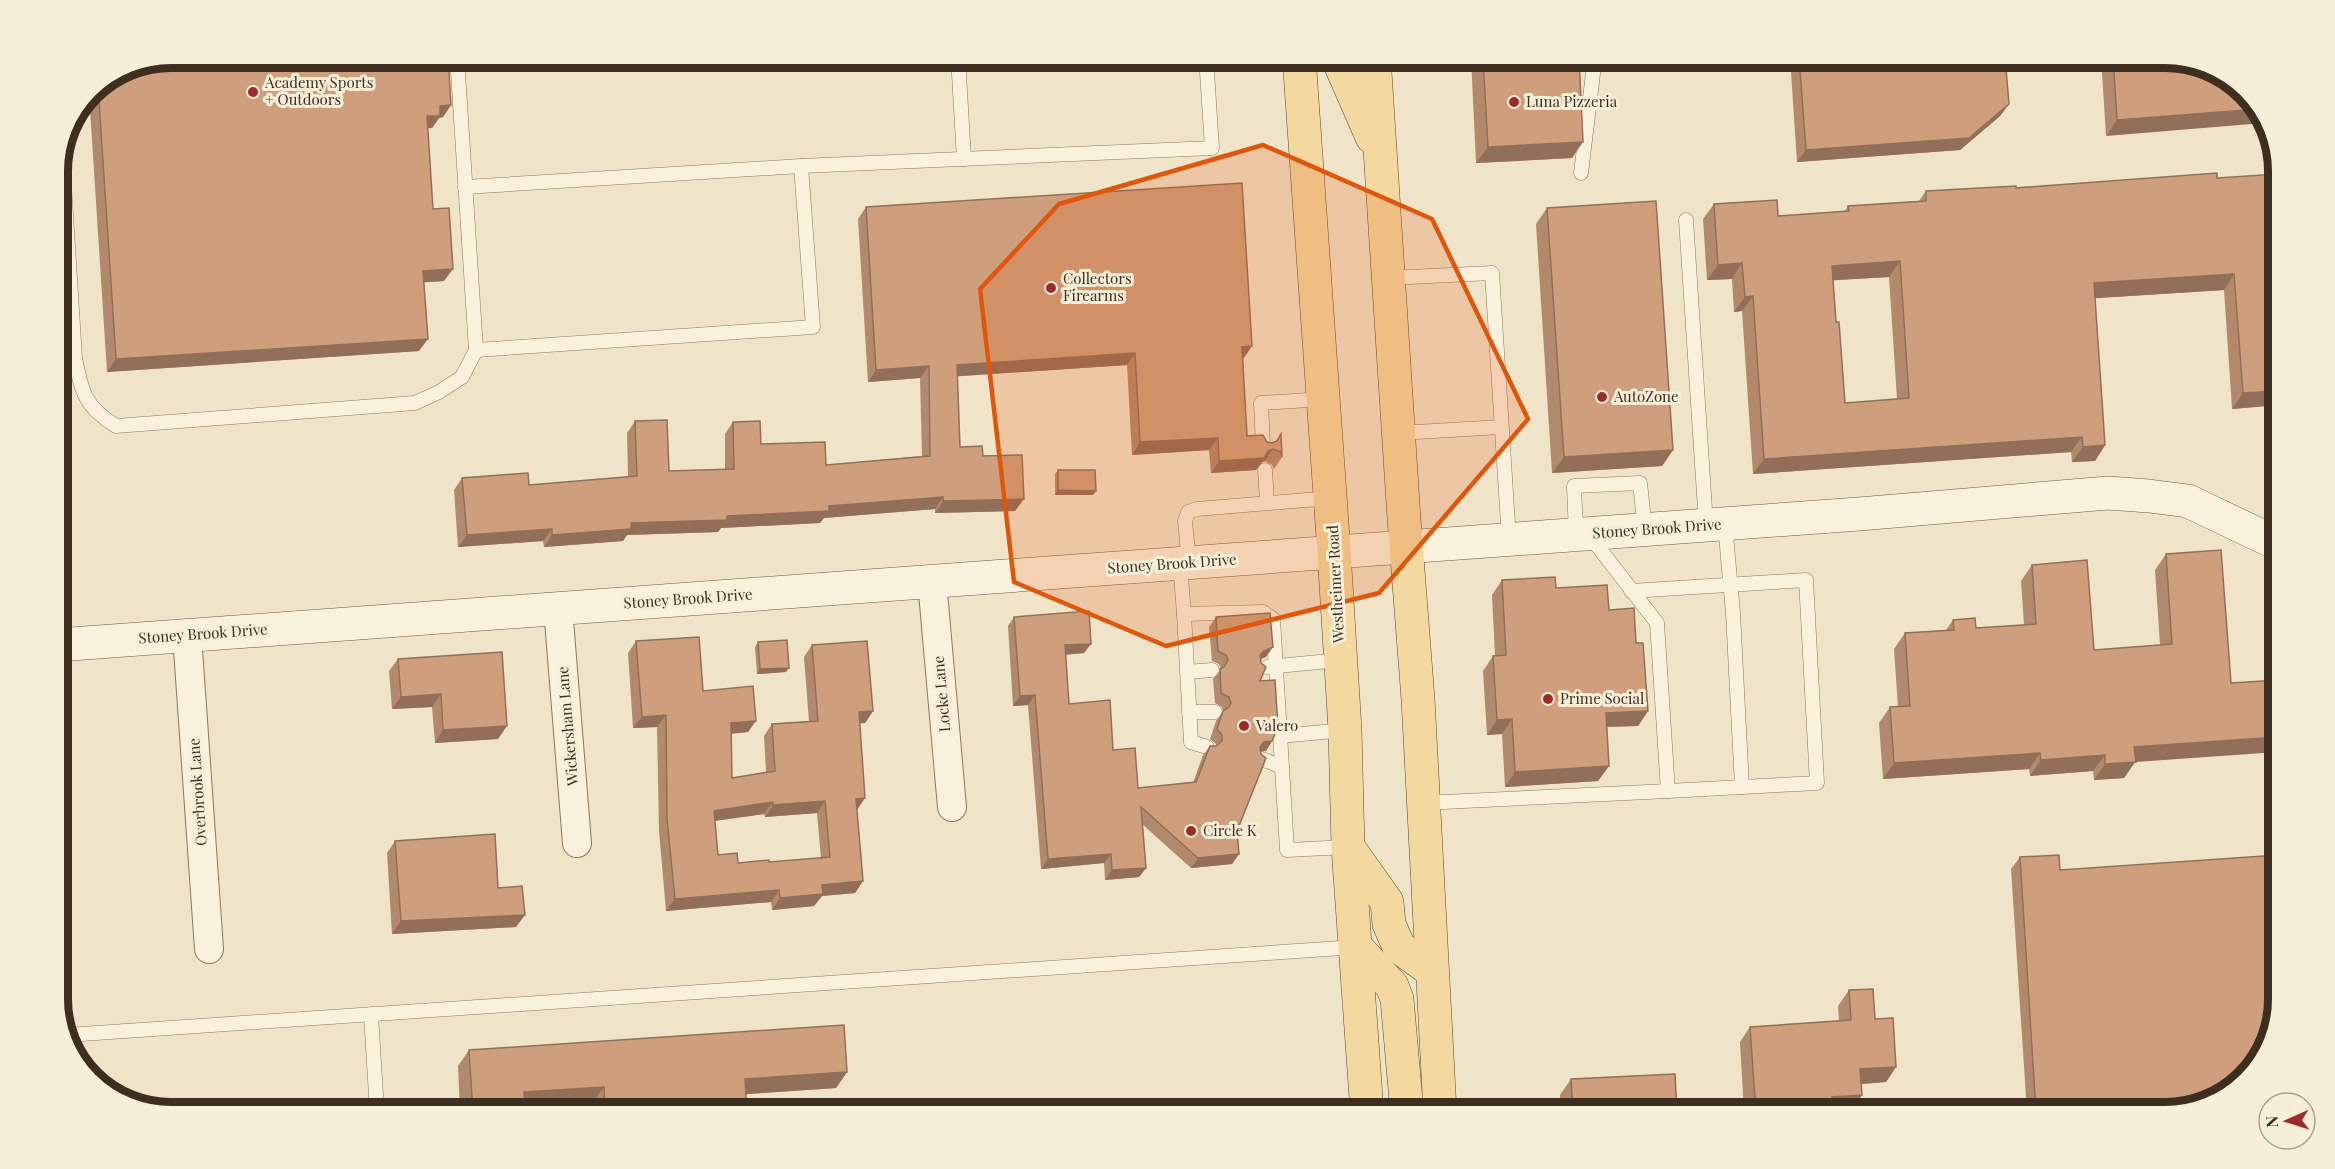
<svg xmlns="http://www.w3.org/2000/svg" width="2335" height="1169" font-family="'Playfair Display',serif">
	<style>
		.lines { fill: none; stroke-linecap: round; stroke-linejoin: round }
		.lane-casing { stroke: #8d765c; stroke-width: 15 }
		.street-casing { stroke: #8d765c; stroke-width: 30 }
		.secondary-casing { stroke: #6f573f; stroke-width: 34 }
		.primary-casing { stroke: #5b4430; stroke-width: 34 }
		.lane { stroke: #faf1dc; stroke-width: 14 }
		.street { stroke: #faf1dc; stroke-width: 28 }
		.secondary { stroke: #faf1dc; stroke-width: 33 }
		.primary { stroke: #f3d9a0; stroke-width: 33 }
		.wall { fill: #b2896c; fill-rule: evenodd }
		.shaded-wall { fill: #916f58 }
		.building { fill: #cf9f7d; stroke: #916f58; stroke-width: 1.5; fill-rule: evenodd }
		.marked { fill: #df570d; fill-opacity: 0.2; stroke: #df570d; stroke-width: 4.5; stroke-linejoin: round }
		.poi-dot { fill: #9e2a2b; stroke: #f7eed8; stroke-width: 2 }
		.labels { text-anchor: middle; stroke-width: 6; stroke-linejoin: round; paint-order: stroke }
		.poi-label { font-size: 15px; fill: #3d2e20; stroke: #f7eed8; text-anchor: start }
		.street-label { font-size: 15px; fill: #3d2e20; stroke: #f7eed8 }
		.rim { fill: none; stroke: #3d2e20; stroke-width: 8 }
	</style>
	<rect width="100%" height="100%" fill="#f0e4c8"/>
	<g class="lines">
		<g class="lane-casing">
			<g id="lane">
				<path d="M958 57 964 159"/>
				<path d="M62 152 75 358C82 393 85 407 116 426L415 403 439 392 462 377 476 350 457 57"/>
				<path d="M1581 173 1595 57"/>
				<path d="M465 187 801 166 1212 148 1206 57"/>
				<path d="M1686 220 1706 525"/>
				<path d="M1388 278 1492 273 1509 540"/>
				<path d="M476 350 813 327 801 166"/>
				<path d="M1399 433 1501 427"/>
				<path d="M1263 446 1261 403 1324 399"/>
				<path d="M1265 470 1267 502"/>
				<path d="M1576 534 1574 486 1640 483 1645 530"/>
				<path d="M1589 535 1657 623 1668 791 1742 787 1733 613 1725 524"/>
				<path d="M1180 563 1184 614 1263 612 1273 619 1287 850 1348 847"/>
				<path d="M1189 563 1185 521 1188 512 1197 509 1331 498"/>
				<path d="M1631 591 1806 580 1817 783 1742 787"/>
				<path d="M1184 614 1191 742 1207 747"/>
				<path d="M1267 667 1340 660"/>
				<path d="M1187 672 1212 670"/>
				<path d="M1189 712H1215"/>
				<path d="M1280 736 1345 730"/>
				<path d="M1262 759 1282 767"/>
				<path d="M1423 803 1668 791"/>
				<path d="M371 1014 377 1112"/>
				<path d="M67 1035 1356 947"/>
			</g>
		</g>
		<g class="street-casing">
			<g id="street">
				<path d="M932 581 952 807"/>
				<path d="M558 608 577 843"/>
				<path d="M187 635 209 949"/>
			</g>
		</g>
		<g class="secondary-casing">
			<path id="secondary" d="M57 645 1859 514 2108 493 2149 496 2188 501 2278 544"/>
		</g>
		<g class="primary-casing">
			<g id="primary">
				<path d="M1299 57 1334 552 1345 730 1348 847 1367 1112"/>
				<path d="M1337 57 1372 137"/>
				<path d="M1374 57 1404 519 1418 699 1440 1112"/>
				<path d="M1348 847 1387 902 1389 924 1399 947 1432 971"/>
				<path d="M1356 947 1392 986 1397 999 1407 1112"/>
			</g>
		</g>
		<use href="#lane" class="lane"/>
		<use href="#street" class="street"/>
		<use href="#secondary" class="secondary"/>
		<use href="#primary" class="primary"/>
	</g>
	<g class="wall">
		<path d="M1471 57H1579L1572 158 1476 163Z"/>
		<path d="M1790 57H2005L2009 104 2000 116 1960 150 1797 162Z"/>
		<path d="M2101 57H2164L2106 136Z"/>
		<path d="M128 66 451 105 443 117 439 118 432 128H427L433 209 444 281 424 282 419 351 107 372 89 94 91 90Z"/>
		<path d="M2278 174V405L2232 409 2224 290 2095 298 2105 445 2095 461 2072 462 2071 452 1753 474 1742 311 1734 312 1732 279 1707 280 1703 219 1714 204 1778 216 1844 212 1848 206 1919 201 1926 191 2217 178ZM1889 277 1897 399 1845 403 1836 322 1833 280Z"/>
		<path d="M866 207 1244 358H1243L1247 436 1272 443 1276 442 1281 434 1282 457 1274 469 1272 465 1265 461 1262 462 1256 470 1211 473 1209 450 1132 455 1127 365 957 376 960 447 983 456 1015 511 935 513V509L824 518 820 523 721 528 718 532 627 535 623 541 544 547 543 541 458 547 454 490 462 478 529 485 628 477 627 433 635 421 669 471 725 469V434L733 422 761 444 826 465 922 456 920 378 868 382 858 219Z"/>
		<path d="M1547 208 1673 450 1662 466 1552 473 1536 224Z"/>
		<path d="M1058 470 1093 495H1055V474Z"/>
		<path d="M2221 550 2135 762 2124 778 2094 780 2093 771 2030 776 2029 769 1883 779 1879 723 1890 707H1898L1894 649 1905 633 1946 630 1953 620 1976 628 2024 625 2021 581 2032 565 2094 650 2160 645 2155 570 2166 554Z"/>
		<path d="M1502 580 1556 588 1609 610 1636 643 1648 711 1638 726 1607 727 1609 766 1598 781 1505 787 1502 734 1487 735 1483 671 1493 656H1495L1492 595Z"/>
		<path d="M1014 617 1084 653 1065 655 1069 704 1113 750 1138 788 1193 783 1203 755 1210 746H1216V744L1210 739 1216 721 1223 711 1222 707 1215 703 1213 679 1221 669 1219 664 1212 661 1209 627 1216 617 1266 657 1261 659 1260 681 1272 741 1266 751H1261L1237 831 1239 854 1232 864 1191 868 1142 824 1146 868 1139 877 1105 880 1104 863 1041 869 1028 705 1013 706 1008 626Z"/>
		<path d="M636 641 703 691 748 732 731 734 732 778 766 772 764 736 772 724 809 722 804 657 812 645 873 711 865 723H860L857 810 863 881 855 893 822 896 814 906 772 910 771 902 666 911 659 831 657 727 633 728 628 653ZM817 813 821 858 769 862 738 863 718 855 715 821 764 814 765 817Z"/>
		<path d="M758 642 786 672 757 674 755 647Z"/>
		<path d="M398 659 498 739 435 743 432 707 392 709 389 671Z"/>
		<path d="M395 841 498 888 516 927 392 934 387 853Z"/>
		<path d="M2020 857 2060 870 2164 1112H2027L2011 869Z"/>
		<path d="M1849 990 1875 1019 1896 1067 1886 1082 1861 1084 1862 1095 1851 1111 1833 1112H1744L1740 1042 1750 1027 1839 1021 1838 1006Z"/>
		<path d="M469 1050 847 1072 836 1088 746 1094 747 1112H593L592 1103 525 1107V1112H460L458 1066Z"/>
		<path d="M1571 1079 1677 1112H1561L1560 1095Z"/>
	</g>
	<g class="shaded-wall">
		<path d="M2009 104 2000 116 1960 150 1797 162 1806 150Z"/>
		<path d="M451 105 443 117 439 118 432 128 418 129 427 116 440 106Z"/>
		<path d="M2259 109 2264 123 2106 136 2117 120Z"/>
		<path d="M1583 142 1572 158 1476 163 1488 147Z"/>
		<path d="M1900 261 1889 277 1822 281 1832 266Z"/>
		<path d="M1742 263 1732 279 1707 280 1718 265Z"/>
		<path d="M453 269 444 281 415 283 423 271Z"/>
		<path d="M2234 274 2224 290 2084 299 2094 283Z"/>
		<path d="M1753 296 1742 311 1734 312 1745 297Z"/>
		<path d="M428 339 419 351 107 372 116 359Z"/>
		<path d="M1252 346 1244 358 1233 359 1242 347Z"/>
		<path d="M1135 353 1127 365 948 377 957 365Z"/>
		<path d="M929 366 920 378 868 382 876 370Z"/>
		<path d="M2278 391V405L2232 409 2243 393Z"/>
		<path d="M2082 437 2071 452 1753 474 1764 459Z"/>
		<path d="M1218 438 1209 450 1132 455 1140 442Z"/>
		<path d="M2105 445 2095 461 2072 462 2083 447Z"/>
		<path d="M1273 449 1265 461 1262 462 1256 470 1211 473 1219 461Z"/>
		<path d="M1673 450 1662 466 1552 473 1564 457Z"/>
		<path d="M1058 490 1096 491 1093 495H1055Z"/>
		<path d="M943 497 935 509 824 518 820 523 721 528 718 532 627 535 623 541 544 547 552 535 631 523 727 516 829 506Z"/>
		<path d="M1024 499 1015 511 935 513 943 501Z"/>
		<path d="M552 529 543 541 458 547 467 535Z"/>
		<path d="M1091 644 1084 653 1058 655 1065 645Z"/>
		<path d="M1273 647 1266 657 1257 660 1264 651Z"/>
		<path d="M789 668 786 672 757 674 760 669Z"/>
		<path d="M441 694 432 707 392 709 401 697Z"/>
		<path d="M1035 695 1028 705 1013 706 1020 696Z"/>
		<path d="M873 711 865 723 851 724 859 712Z"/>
		<path d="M1648 711 1638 726 1596 727 1606 713Z"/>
		<path d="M666 715 657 727 633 728 642 717Z"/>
		<path d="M1512 719 1502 734 1487 735 1497 720Z"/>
		<path d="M756 721 748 732 722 734 731 723Z"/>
		<path d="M507 726 498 739 435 743 443 730Z"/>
		<path d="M2278 737V752L2135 762 2124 778 2094 780 2105 764 2134 747Z"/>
		<path d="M1272 741 1266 751 1257 752 1264 742Z"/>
		<path d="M2040 753 2029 769 1883 779 1894 763Z"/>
		<path d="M2105 755 2093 771 2030 776 2041 760Z"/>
		<path d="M1609 766 1598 781 1505 787 1515 772Z"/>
		<path d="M865 798 857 810 856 799Z"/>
		<path d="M825 801 817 813 765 817 773 805Z"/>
		<path d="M773 802 764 814 706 822 714 811Z"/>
		<path d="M1111 854 1104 863 1041 869 1048 859Z"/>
		<path d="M1239 854 1232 864 1191 868 1198 858Z"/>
		<path d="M1146 868 1139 877 1105 880 1112 870Z"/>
		<path d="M863 881 855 893 822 896 814 906 772 910 780 898 822 885Z"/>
		<path d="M779 890 771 902 666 911 675 899Z"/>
		<path d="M525 915 516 927 392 934 401 921Z"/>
		<path d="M1896 1067 1886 1082 1849 1085 1860 1069Z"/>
		<path d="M847 1072 836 1088 734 1095 745 1079Z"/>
		<path d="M604 1087 592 1103 513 1108 524 1092Z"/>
		<path d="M1862 1095 1851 1111 1829 1112 1832 1097Z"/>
	</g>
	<g class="building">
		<path d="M171 57H448L451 105 440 106V116H427L433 209 449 208 453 269 423 271 428 339 116 359 98 85 128 66Z"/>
		<path d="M1483 57H1579L1583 142 1488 147Z"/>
		<path d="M1799 57H2005L2009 104 1969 138 1806 150Z"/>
		<path d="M2113 57H2164L2214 69 2259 109 2117 120Z"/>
		<path d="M2217 173V178L2278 174V391L2243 393 2234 274 2094 283 2105 445 2083 447 2082 437 1764 459 1753 296 1745 297 1742 263 1718 265 1714 204 1777 200 1778 216 1849 211 1848 206 1926 201V191L2016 186V188ZM1900 261 1909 398 1845 403 1839 322H1836L1832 266Z"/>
		<path d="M1242 183 1252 346 1242 347 1247 436 1263 435 1267 442 1272 443 1277 441 1281 434 1282 457 1281 452 1273 449 1268 451 1264 458 1219 461 1218 438 1140 442 1135 353 957 365 960 447 982 446 983 456 1022 455 1024 499 943 501V497L829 506V511L727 516V520L631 523V529L552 535V529L467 535 462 478 528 473 529 485 637 476 635 421 667 420 669 471 734 469 733 422 760 421 761 444 825 442 826 465 930 456 929 366 876 370 866 207Z"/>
		<path d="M1656 201 1673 450 1564 457 1547 208Z"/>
		<path d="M1058 470H1095L1096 491 1058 490Z"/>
		<path d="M2221 550 2231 683 2278 680V737L2134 747 2136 762 2105 764V755L2041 760 2040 753 1894 763 1890 707 1910 706 1905 633 1954 630 1953 620 1975 618 1976 628 2036 624 2032 565 2087 560 2094 650 2172 644 2166 554Z"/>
		<path d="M1555 577 1556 588 1607 585 1609 610 1634 608 1636 643H1643L1648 711 1606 713 1609 766 1515 772 1512 719 1497 720 1493 656 1506 655 1502 580Z"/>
		<path d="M1089 611 1091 644 1065 645 1069 704 1110 700 1113 750 1135 748 1138 788 1196 782 1210 746H1216L1222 741V735L1217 729 1223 711 1229 707 1231 703 1229 697 1221 693 1220 669 1224 667 1228 660 1226 655 1218 651 1216 617 1270 613 1273 647 1264 651 1260 655 1261 663 1266 667 1260 681 1275 680 1278 727 1272 741 1264 742 1260 747 1261 754 1266 758 1237 831 1239 854 1198 858 1141 807 1146 868 1112 870 1111 854 1048 859 1035 695 1020 696 1014 617Z"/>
		<path d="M699 637 703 691 753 686 756 721 731 723 732 778 775 771 772 724 818 721 812 645 867 641 873 711 859 712 865 798 856 799 863 881 822 885 823 894 780 898 779 890 675 899 667 819 666 715 642 717 636 641ZM825 801 830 857 769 862V860L738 863 737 853 718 855 714 811 773 802V805Z"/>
		<path d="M787 640 789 668 760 669 758 642Z"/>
		<path d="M502 652 507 726 443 730 441 694 401 697 398 659Z"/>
		<path d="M495 834 498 888 522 886 525 915 401 921 395 841Z"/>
		<path d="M2059 855 2060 870 2278 855V998L2266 1048 2227 1093 2164 1112H2036L2020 857Z"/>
		<path d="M1873 989 1875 1019 1893 1018 1896 1067 1860 1069 1862 1095 1832 1097 1833 1112H1756L1750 1027 1851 1020 1849 990Z"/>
		<path d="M844 1025 847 1072 745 1079 747 1112H605L604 1087 524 1092 525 1112H473L469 1050Z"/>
		<path d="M1675 1074 1677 1112H1573L1571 1079Z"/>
	</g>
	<path class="marked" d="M1263 145 1432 219 1528 419 1379 593 1166 646 1014 582 980 289 1059 204Z"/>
	<g class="poi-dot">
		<circle cx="253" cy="92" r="6"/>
		<circle cx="1514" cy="102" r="6"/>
		<circle cx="1051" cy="288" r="6"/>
		<circle cx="1602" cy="397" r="6"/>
		<circle cx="1548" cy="699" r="6"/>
		<circle cx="1244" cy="726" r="6"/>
		<circle cx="1191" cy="831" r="6"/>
	</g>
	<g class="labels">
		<g class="poi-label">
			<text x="265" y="88">Academy Sports<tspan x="265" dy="17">+ Outdoors</tspan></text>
			<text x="1526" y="107">Luna Pizzeria</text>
			<text x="1063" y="284">Collectors<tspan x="1063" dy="17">Firearms</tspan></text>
			<text x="1614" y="402">AutoZone</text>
			<text x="1560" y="704">Prime Social</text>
			<text x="1256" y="731">Valero</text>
			<text x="1203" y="836">Circle K</text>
		</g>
		<g class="street-label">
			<text transform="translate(1657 529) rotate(-4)" y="5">Stoney Brook Drive</text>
			<text transform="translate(1172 564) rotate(-4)" y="5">Stoney Brook Drive</text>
			<text transform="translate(1336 584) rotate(-93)" y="5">Westheimer Road</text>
			<text transform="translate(688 599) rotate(-4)" y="5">Stoney Brook Drive</text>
			<text transform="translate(203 634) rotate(-4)" y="5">Stoney Brook Drive</text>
			<text transform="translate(942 694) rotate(-95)" y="5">Locke Lane</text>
			<text transform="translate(568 726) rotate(-95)" y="5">Wickersham Lane</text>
			<text transform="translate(198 792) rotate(-94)" y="5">Overbrook Lane</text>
		</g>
	</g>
	<path d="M0 0H2335V1169H0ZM171 68H2165A103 103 0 0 1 2268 171V999A103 103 0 0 1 2165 1102H171A103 103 0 0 1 68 999V171A103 103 0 0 1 171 68Z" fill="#f7eed8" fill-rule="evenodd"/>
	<path class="rim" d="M171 68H2165A103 103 0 0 1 2268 171V999A103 103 0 0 1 2165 1102H171A103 103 0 0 1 68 999V171A103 103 0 0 1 171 68Z"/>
	<g transform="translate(2287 1121) rotate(267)"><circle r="28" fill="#f7eed8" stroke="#ada18e" stroke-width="1.5"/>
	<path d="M0-4.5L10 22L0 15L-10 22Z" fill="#9e2a2b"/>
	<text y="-9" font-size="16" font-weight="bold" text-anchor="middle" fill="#3d2e20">N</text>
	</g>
</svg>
